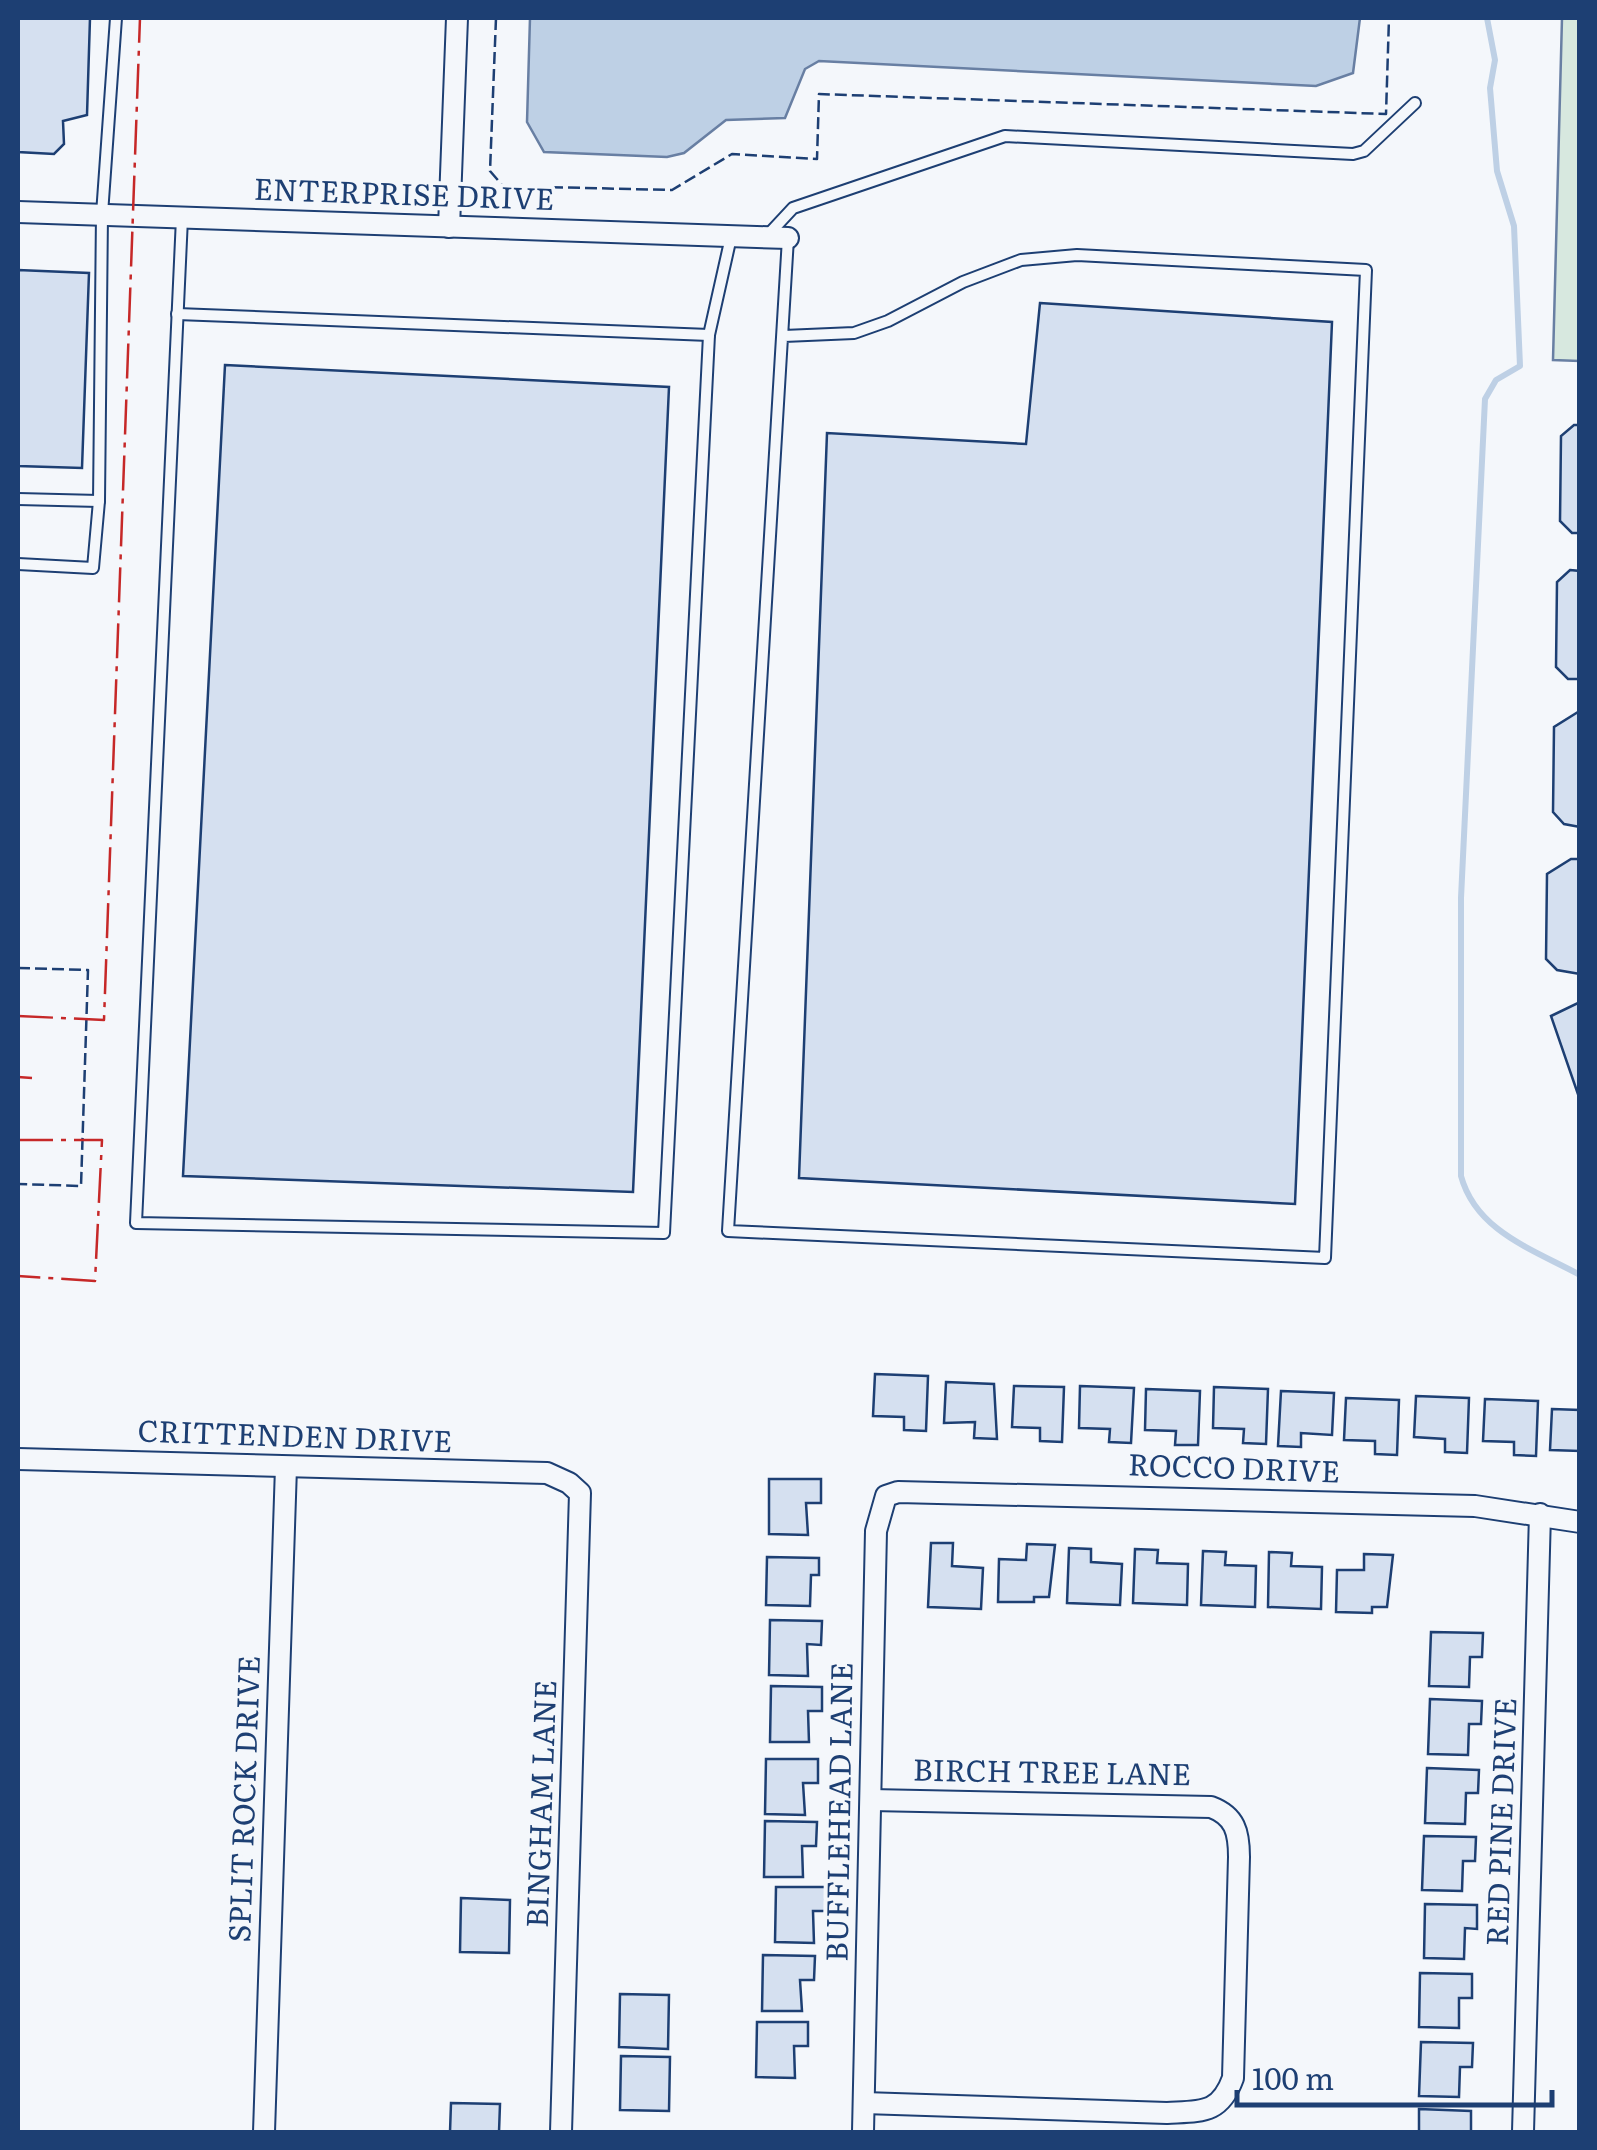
<svg xmlns="http://www.w3.org/2000/svg" width="1597" height="2150" font-family="Literata,serif">
	<style>
		.green { fill: #d7e8df; stroke: #687fa3; stroke-width: 2.5 }
		.water { fill: #bed0e5; stroke: #687fa3; stroke-width: 2.5 }
		.lines { fill: none; stroke-linecap: round; stroke-linejoin: round }
		.stream { stroke: #bed0e5; stroke-width: 6 }
		.building { fill: #d5e0f0; stroke: #1d3f73; stroke-width: 2.5 }
		.service-casing { stroke: #1d3f73; stroke-width: 14 }
		.minor-casing { stroke: #1d3f73; stroke-width: 24 }
		.service { stroke: #f4f7fb; stroke-width: 10 }
		.minor { stroke: #f4f7fb; stroke-width: 20 }
		.fence { stroke: #1d3f73; stroke-width: 2.5; stroke-dasharray: 12 5; stroke-linecap: butt }
		.power { stroke: #c62828; stroke-width: 2.5; stroke-dasharray: 35 8 5 8; stroke-linecap: butt }
		.labels { text-anchor: middle; stroke-width: 8; stroke-linejoin: round; paint-order: stroke }
		.street-label { font-size: 30px; fill: #1d3f73; stroke: #f4f7fb }
	</style>
	<rect width="100%" height="100%" fill="#f4f7fb"/>
	<path class="green" d="M1562 18H1579V361L1553 360Z"/>
	<path class="water" d="M530 18H1360L1353 73 1316 86 819 61 805 69 785 118 726 120 684 153 667 157 544 152 527 122Z"/>
	<g class="lines">
		<path class="stream" d="M1487 18 1495 60 1490 88 1497 171 1514 226 1520 366 1496 380 1485 399 1461 898V1176C1476 1231 1532 1249 1580 1275"/>
	</g>
	<g class="building">
		<path d="M18 18H90L87 115 63 121 64 144 54 154 18 152Z"/>
		<path d="M18 270 89 273 82 468 18 466Z"/>
		<path d="M1040 303 1332 322 1295 1204 799 1178 827 433 1026 444Z"/>
		<path d="M225 365 669 387 633 1192 183 1176Z"/>
		<path d="M1574 425H1580V533H1572L1560 521 1561 436Z"/>
		<path d="M1570 570 1580 571V679H1568L1556 667 1557 582Z"/>
		<path d="M1578 712H1580V827L1564 824 1553 812 1554 727Z"/>
		<path d="M1571 859H1580V974L1557 970 1546 959 1547 874Z"/>
		<path d="M1580 1002V1100L1551 1016Z"/>
		<path d="M875 1374 928 1376 926 1431 904 1430V1417L873 1416Z"/>
		<path d="M946 1382 994 1384 997 1439 974 1438 975 1422 944 1423Z"/>
		<path d="M1014 1386 1064 1387 1062 1442 1040 1441V1428L1012 1427Z"/>
		<path d="M1080 1386 1134 1388 1131 1443 1109 1442 1110 1429 1079 1428Z"/>
		<path d="M1214 1387 1268 1389 1266 1444 1243 1443 1244 1429 1213 1428Z"/>
		<path d="M1146 1389 1200 1391 1198 1445H1175L1176 1431 1145 1430Z"/>
		<path d="M1281 1391 1334 1393 1332 1435 1301 1433V1447L1278 1446Z"/>
		<path d="M1416 1396 1469 1398 1467 1453 1445 1452V1439L1414 1437Z"/>
		<path d="M1346 1398 1399 1400 1397 1455 1375 1454V1441L1344 1440Z"/>
		<path d="M1485 1399 1538 1401 1536 1456 1514 1455V1442L1483 1441Z"/>
		<path d="M1552 1409 1580 1410V1451L1550 1450Z"/>
		<path d="M769 1479H821V1503H806L808 1535 769 1534Z"/>
		<path d="M931 1543H953L952 1566 983 1568 981 1609 928 1607Z"/>
		<path d="M1027 1544 1055 1545 1049 1597H1034V1602H998L999 1559 1026 1560Z"/>
		<path d="M1069 1548 1091 1549V1562L1122 1564 1120 1605 1067 1603Z"/>
		<path d="M1135 1549 1158 1550 1157 1563 1188 1564 1187 1605 1133 1603Z"/>
		<path d="M1203 1551 1226 1552 1225 1565 1256 1566 1255 1607 1201 1605Z"/>
		<path d="M1269 1552 1292 1553 1291 1566 1322 1567 1321 1609 1268 1607Z"/>
		<path d="M1364 1554 1393 1555 1387 1607H1372V1613L1336 1612 1337 1570H1364Z"/>
		<path d="M767 1557 819 1558V1575H811L810 1606 766 1605Z"/>
		<path d="M770 1620 822 1621 821 1645 807 1644 808 1676 769 1675Z"/>
		<path d="M1431 1632 1483 1633 1482 1657H1470L1469 1687 1429 1686Z"/>
		<path d="M771 1686 822 1687V1711H808L809 1742H770Z"/>
		<path d="M1430 1699 1482 1701 1481 1724H1469L1468 1755 1428 1754Z"/>
		<path d="M766 1759H818V1783H803L805 1815 765 1814Z"/>
		<path d="M1427 1768 1479 1770 1478 1793H1466L1465 1824 1425 1823Z"/>
		<path d="M765 1821 817 1822 816 1846H802L803 1877H764Z"/>
		<path d="M1424 1836 1476 1837 1475 1861H1463L1462 1891 1422 1890Z"/>
		<path d="M776 1887H827V1911H813L814 1943 775 1942Z"/>
		<path d="M461 1898 510 1900 509 1953 460 1952Z"/>
		<path d="M1425 1904 1477 1905V1929L1465 1928 1464 1959 1424 1958Z"/>
		<path d="M763 1955 815 1956 814 1980H800L802 2011H762Z"/>
		<path d="M1420 1973 1472 1974V1998H1459V2028L1419 2027Z"/>
		<path d="M620 1994 669 1995 668 2049 619 2047Z"/>
		<path d="M757 2022H808V2046H794L795 2078 756 2077Z"/>
		<path d="M1421 2042 1473 2043 1472 2067H1460L1459 2097 1419 2096Z"/>
		<path d="M621 2056 670 2057 669 2111 620 2110Z"/>
		<path d="M451 2103 500 2104 499 2132H450Z"/>
		<path d="M1419 2109 1471 2111V2132H1419Z"/>
	</g>
	<g class="lines">
		<g class="service-casing">
			<g id="service">
				<path d="M182 218 136 1223 664 1233 709 335 731 237"/>
				<path d="M766 237 793 208 1005 136 1353 154 1364 151 1415 103"/>
				<path d="M177 314 709 335"/>
				<path d="M784 336 854 333 888 321 963 282 1021 260 1077 255 1366 270 1325 1258 728 1231 788 238"/>
				<path d="M18 499 99 501"/>
				<path d="M18 564 93 568 99 501 102 214 116 18"/>
			</g>
		</g>
		<g class="minor-casing">
			<g id="minor">
				<path d="M18 212 788 238"/>
				<path d="M449 227 457 18"/>
				<path d="M18 1459 547 1473 569 1483 580 1493 561 2132"/>
				<path d="M864 2103 1167 2113C1202 2111 1220 2114 1233 2078L1239 1857C1239 1832 1235 1816 1211 1807L871 1800"/>
				<path d="M264 2132 286 1467"/>
				<path d="M863 2132 876 1531 886 1496 898 1492 1475 1506 1580 1522"/>
				<path d="M1523 2132 1540 1514"/>
			</g>
		</g>
		<use href="#service" class="service"/>
		<use href="#minor" class="minor"/>
		<g class="fence">
			<path d="M496 18 490 171 503 186 672 190 732 154 817 159 819 94 1386 114 1389 18"/>
			<path d="M18 968 88 970 81 1186 18 1184"/>
		</g>
		<g class="power">
			<path d="M18 1016 104 1020 140 18"/>
			<path d="M18 1077 32 1078"/>
			<path d="M18 1140H102L95 1281 18 1276"/>
		</g>
	</g>
	<g class="labels">
		<g class="street-label">
			<text transform="translate(404 195) rotate(2)" y="10">ENTERPRISE DRIVE</text>
			<text transform="translate(295 1437) rotate(2)" y="10">CRITTENDEN DRIVE</text>
			<text transform="translate(1234 1469) rotate(2)" y="10">ROCCO DRIVE</text>
			<text transform="translate(1052 1773) rotate(1)" y="10">BIRCH TREE LANE</text>
			<text transform="translate(245 1799) rotate(-88)" y="10">SPLIT ROCK DRIVE</text>
			<text transform="translate(542 1804) rotate(-88)" y="10">BINGHAM LANE</text>
			<text transform="translate(840 1812) rotate(-89)" y="10">BUFFLEHEAD LANE</text>
			<text transform="translate(1502 1822) rotate(-88)" y="10">RED PINE DRIVE</text>
		</g>
	</g>
	<rect width="1597" height="2150" fill="none" stroke="#1d3f73" stroke-width="40"/>
	<path d="M1237 2090v15h315v-15" fill="none" stroke="#1d3f73" stroke-width="5"/>
	<text x="1252" y="2090" font-size="30" fill="#1d3f73" stroke="#f4f7fb" stroke-width="8" paint-order="stroke">100 m</text>
</svg>
